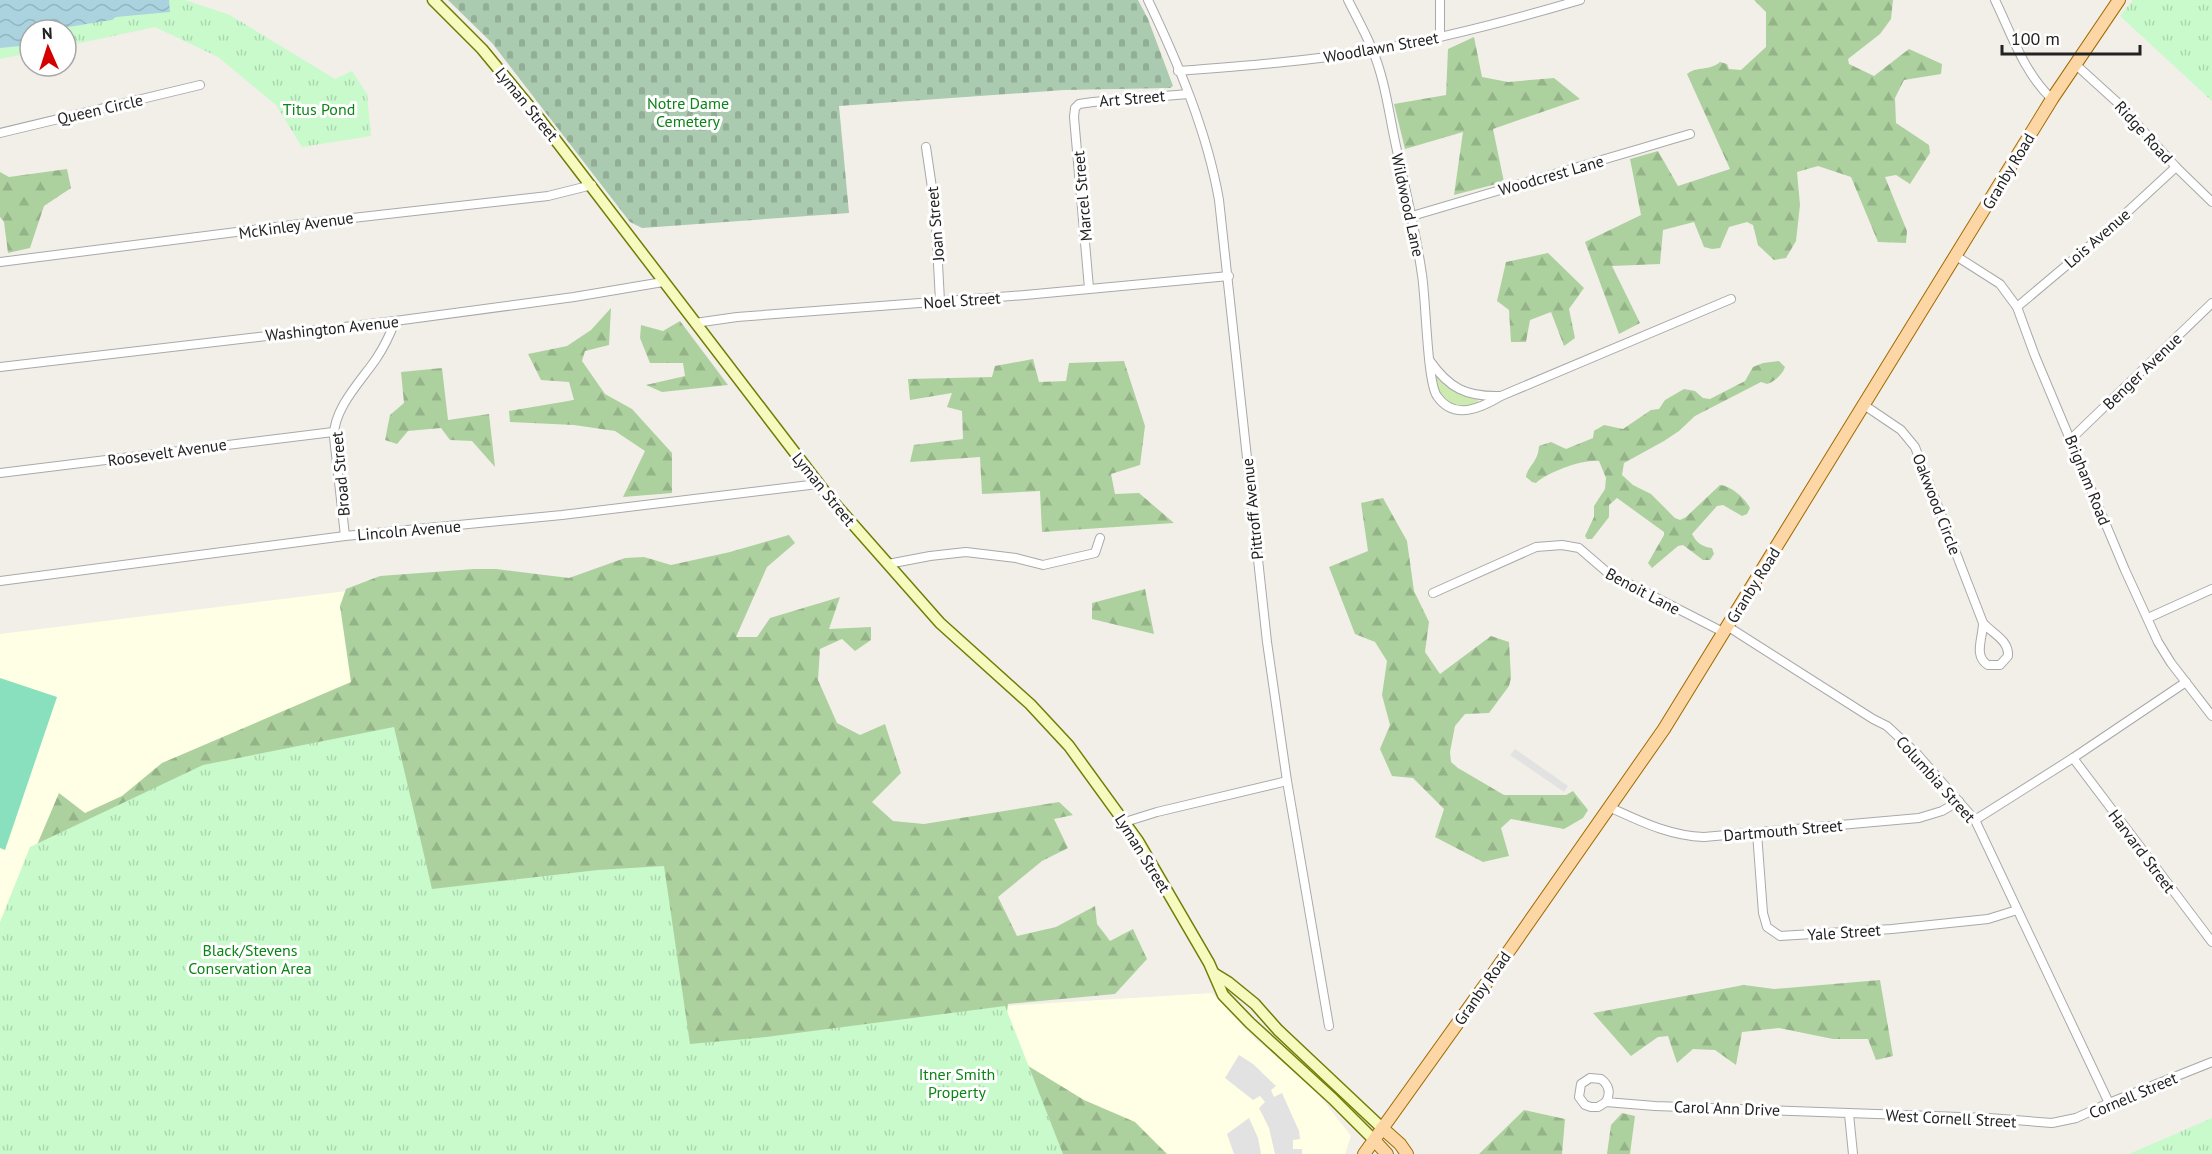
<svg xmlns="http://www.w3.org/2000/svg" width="2212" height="1154" font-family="'PT Sans',sans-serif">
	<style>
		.education { fill: #ffffe5 }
		.grass { fill: #cdebb0 }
		.forest { fill: url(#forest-firs) }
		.cemetery { fill: url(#cemetery-stones) }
		.park { fill: url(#park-tufts) }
		.pitch { fill: #88e0be }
		.parking { fill: #e2e2e2 }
		.water { fill: url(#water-waves) }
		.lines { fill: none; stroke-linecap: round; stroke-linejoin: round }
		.street-casing { stroke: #a9a9a9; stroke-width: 10 }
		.secondary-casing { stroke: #707d05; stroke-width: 13 }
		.primary-casing { stroke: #a06b00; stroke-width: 14 }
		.street { stroke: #fff; stroke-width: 8 }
		.secondary { stroke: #f7fabf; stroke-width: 10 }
		.primary { stroke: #fcd6a4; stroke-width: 12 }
		.labels { text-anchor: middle; stroke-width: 6; stroke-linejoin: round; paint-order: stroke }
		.street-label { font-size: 16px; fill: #222; stroke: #fff }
		.park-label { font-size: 16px; fill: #0c8416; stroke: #fff }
	</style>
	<defs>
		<pattern id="forest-firs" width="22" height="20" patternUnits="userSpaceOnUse" patternTransform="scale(1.5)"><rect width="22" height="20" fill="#add19e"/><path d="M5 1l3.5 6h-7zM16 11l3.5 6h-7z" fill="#95b388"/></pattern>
		<pattern id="cemetery-stones" width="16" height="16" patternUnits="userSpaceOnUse" patternTransform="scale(1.5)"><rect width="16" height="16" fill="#aacbaf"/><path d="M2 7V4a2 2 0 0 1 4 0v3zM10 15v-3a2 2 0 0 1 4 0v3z" fill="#92ae96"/></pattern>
		<pattern id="park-tufts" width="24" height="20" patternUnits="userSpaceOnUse" patternTransform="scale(1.5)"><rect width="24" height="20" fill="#c8facc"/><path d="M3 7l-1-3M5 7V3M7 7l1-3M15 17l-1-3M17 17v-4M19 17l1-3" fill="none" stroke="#acd6af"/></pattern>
		<pattern id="water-waves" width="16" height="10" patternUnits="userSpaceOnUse" patternTransform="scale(1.5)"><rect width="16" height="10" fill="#aad3df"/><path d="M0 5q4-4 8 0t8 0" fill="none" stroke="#92b5bf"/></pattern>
	</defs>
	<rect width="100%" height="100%" fill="#f2efe9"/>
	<g class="education">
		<path d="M379 587 590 728 0 922V634Z"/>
		<path d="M1212 993 1256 1040 1290 1066 1323 1100 1351 1136 1345 1154H1087L1012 1056 1005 1006Z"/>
	</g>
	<path class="grass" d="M1438 377 1454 391 1478 400 1479 403C1454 411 1440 404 1435 378Z"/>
	<g class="forest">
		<path d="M1754 0H1893L1891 19 1880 34 1848 59 1849 64 1874 76 1909 49 1942 64 1941 74 1904 80 1895 98 1896 123 1929 145 1930 153 1910 184 1896 175 1885 177 1907 231 1906 243 1878 242 1851 177 1818 166 1797 172 1800 205 1796 241 1786 258 1774 260 1758 245 1753 225 1747 222 1729 227 1720 248 1712 249 1704 247 1694 222 1663 230 1660 264 1612 266 1640 323 1619 334 1585 242 1641 215 1630 159 1658 151 1678 186 1730 169 1687 74C1697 66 1710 71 1720 62L1727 64 1729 69 1741 70 1766 47V12Z"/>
		<path d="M1474 37 1482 77 1508 82 1554 78 1580 99 1493 129 1504 182 1454 195 1463 132 1405 149 1394 104 1446 95 1448 49Z"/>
		<path d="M67 169 71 188 44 206 30 248 8 253 4 222 0 217V172L9 177Z"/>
		<path d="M1548 253 1584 288 1569 309 1575 338 1564 346 1551 312 1530 320 1526 342H1511L1509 310 1497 301 1506 262Z"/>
		<path d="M611 308 609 345 585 351 582 361 605 394 632 409 672 453V493L623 497 645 451 615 431 574 425 510 422 509 411 574 400 569 382 541 380 528 354 567 346 591 330Z"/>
		<path d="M680 321 728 385 662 392 646 385 685 376 683 363H650L640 338 641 325 663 331Z"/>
		<path d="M1033 359 1039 382 1066 381 1069 363 1124 361 1145 426 1140 465 1111 474 1115 494 1139 493 1174 523 1042 532 1040 491 982 494 980 457 910 462 914 445 963 439 962 411 947 407 952 393 910 400 908 379 992 377 995 366Z"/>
		<path d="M1779 361 1785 367C1783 374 1774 382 1767 384L1761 382 1695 416 1679 431 1664 441 1624 463 1622 475 1633 485 1651 494 1675 518 1680 520 1686 517 1720 485C1731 486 1745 498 1750 508L1747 514 1742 516 1723 505 1717 506 1692 534C1696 542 1702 547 1712 548L1714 554 1710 560H1703L1683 545 1678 546 1652 568 1648 563 1664 535V532L1617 498 1609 505V517L1592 539H1587L1585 536 1594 517V506L1605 489 1606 478 1599 461C1583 459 1548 472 1536 483L1532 482 1526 477C1528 465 1538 463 1539 446L1551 442 1566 449 1593 438 1594 431 1604 425 1623 429 1651 410 1659 409 1665 400 1684 389 1695 391 1703 398 1710 399 1745 381 1753 367 1763 363Z"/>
		<path d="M442 368 448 420 489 414 495 467 472 441 450 440 441 428 408 431 397 444 385 440 390 415 404 403 401 372Z"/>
		<path d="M1383 498 1407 541 1414 591 1429 622 1425 652 1440 674 1491 636 1509 642 1511 678 1509 686 1489 713 1465 714 1455 726 1450 752 1451 762 1458 768 1504 795H1566L1573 791 1588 810 1583 818 1564 829 1511 819 1501 828 1509 856 1483 862 1435 837 1444 809 1413 778 1392 776 1380 749 1390 725 1382 695 1387 661 1375 642 1355 634 1329 567 1368 551 1361 503Z"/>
		<path d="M789 535 795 543 767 567 736 637H757L770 618 840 597 829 629 871 627V640L855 651 842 639 820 649 818 680 837 723 860 735 885 724 901 773 872 802 893 821 924 824 1059 802 1073 815 1054 819 1068 848 1042 861 998 897 1017 936 1056 927 1095 906 1097 924 1110 941 1133 929 1147 959 1115 994 1008 1004 1006 1020 1012 1056 1084 1100 1135 1122 1167 1154H0V932L59 793 85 813 122 796 162 763 351 682 340 606 346 589 380 576 474 569H496L569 578 625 558 644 557 671 565 730 552Z"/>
		<path d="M1145 589 1154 634 1092 619V603Z"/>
		<path d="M1880 980 1893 1056 1876 1060 1868 1039H1833L1779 1028 1742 1032 1736 1065 1715 1050 1693 1049 1677 1063 1668 1036 1658 1037 1631 1056 1593 1013 1744 985 1774 989Z"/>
		<path d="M1524 1110 1565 1119 1562 1154H1479Z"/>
		<path d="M1622 1113 1635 1116 1630 1154H1607L1611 1125Z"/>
	</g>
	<path class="cemetery" d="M448 0H1138L1148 19 1173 86 1170 88 1064 90 839 106 849 213 642 228 630 222 492 43Z"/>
	<g class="park">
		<path d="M0 0H185L230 15 335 79 352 71 367 94 371 136 302 147 276 105 218 57 155 27 66 46V30H30V53L0 59Z"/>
		<path d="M2133 0H2212V101L2120 16Z"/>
		<path d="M394 727 432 889 598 870 664 866 690 1044 766 1037 1005 1006 1063 1154H0V922L30 847 203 765Z"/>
		<path d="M2212 1118V1154H2129Z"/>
	</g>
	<path class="pitch" d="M0 678 57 697 5 850 0 848Z"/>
	<g class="parking">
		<path d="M1515 749 1568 786 1564 792 1510 755Z"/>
		<path d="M1239 1055 1253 1064 1276 1086 1271 1090 1274 1097 1282 1093 1299 1131 1300 1139 1293 1140V1149H1302V1154H1275L1269 1128 1259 1108 1265 1102 1260 1096 1253 1100 1225 1078Z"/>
		<path d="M1249 1118 1258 1138 1261 1154H1234L1227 1134Z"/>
	</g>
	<path class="water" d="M0 0H169L170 12 116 17 112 20C84 24 57 30 30 30V42L20 46 0 48Z"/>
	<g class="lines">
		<g class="street-casing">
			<g id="street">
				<path d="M1148 0C1178 63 1207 131 1219 200L1267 642 1287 781 1329 1026"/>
				<path d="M1348 0C1356 16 1365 32 1372 49 1385 79 1389 114 1396 146 1405 189 1416 232 1422 275 1426 299 1427 382 1437 396 1454 421 1481 408 1501 396L1731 299"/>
				<path d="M1995 0C2011 33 2024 73 2052 99"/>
				<path d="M1440 37V0"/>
				<path d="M2075 64 2118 103 2176 167 2212 202"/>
				<path d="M1178 71C1244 66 1310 61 1375 50 1444 38 1512 20 1580 0"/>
				<path d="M0 133 200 85"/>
				<path d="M926 147 935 208 940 301"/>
				<path d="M1412 216 1690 134"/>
				<path d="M1956 256 2000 284 2017 307 2035 356 2125 570 2158 642 2171 663 2212 716"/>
				<path d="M0 262 308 223 548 196 592 185"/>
				<path d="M1089 288 1074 117 1075 108 1079 104 1093 102 1188 94"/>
				<path d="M2017 307 2099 238 2176 167"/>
				<path d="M695 323 737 317 1025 295 1229 276"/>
				<path d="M1430 361C1449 388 1466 397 1500 396"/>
				<path d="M0 367 395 321 574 297 663 282"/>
				<path d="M1864 405 1901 430 1915 447 1983 623"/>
				<path d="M2071 439 2212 303"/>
				<path d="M0 473 333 432"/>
				<path d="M345 536 334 437C333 409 361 381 376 359 384 347 390 335 395 321"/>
				<path d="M888 564 930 556 966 552 1016 558 1043 565 1095 553 1100 538"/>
				<path d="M0 581 345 536 562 515 818 484"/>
				<path d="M1433 593 1536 547 1562 545 1579 548 1608 573 1723 632"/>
				<path d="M2148 618 2212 589"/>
				<path d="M1983 623C1993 634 2009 640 2008 656L2000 665H1988C1973 656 1983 638 1983 623Z"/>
				<path d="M1727 626 1873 719 1887 726 1918 755 1975 820 2109 1103"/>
				<path d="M2073 758 2212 942"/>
				<path d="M1609 807C1640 821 1669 836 1704 837L1919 818 1942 811 1959 801"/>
				<path d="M1975 820 2073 758 2186 682"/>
				<path d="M1125 822 1157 812 1287 781"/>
				<path d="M1757 833 1763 913 1767 927 1780 936 1892 929 1988 919 2017 910"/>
				<path d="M1606 1102C1611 1093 1609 1085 1601 1079L1590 1078 1581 1084 1579 1097 1585 1105 1591 1107H1598L1606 1102 1655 1106 1989 1118 2052 1123 2076 1118 2109 1103 2212 1062"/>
				<path d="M1849 1114 1853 1154"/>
			</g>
		</g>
		<g class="secondary-casing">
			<g id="secondary">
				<path d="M433 0 482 49 538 117 828 496 940 623 1030 704 1069 746 1138 841 1209 963 1223 995 1250 1023 1333 1099 1374 1140"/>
				<path d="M1215 974 1228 982 1255 1004 1278 1030 1382 1128"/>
			</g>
		</g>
		<g class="primary-casing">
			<g id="primary">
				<path d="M1382 1128 1400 1144 1407 1154"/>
				<path d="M1374 1140 1387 1154"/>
				<path d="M1364 1154 1490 978 1664 729 2052 99 2119 0"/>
			</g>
		</g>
		<use href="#street" class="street"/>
		<use href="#secondary" class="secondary"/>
		<use href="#primary" class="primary"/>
	</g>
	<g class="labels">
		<g class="street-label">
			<text transform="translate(1381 47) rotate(-10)" y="6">Woodlawn Street</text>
			<text transform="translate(1132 98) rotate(-5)" y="6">Art Street</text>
			<text transform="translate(527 104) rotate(51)" y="6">Lyman Street</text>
			<text transform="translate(100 109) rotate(-13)" y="6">Queen Circle</text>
			<text transform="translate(2144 132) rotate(48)" y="6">Ridge Road</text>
			<text transform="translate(2008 171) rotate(-59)" y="6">Granby Road</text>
			<text transform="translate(1551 175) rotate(-16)" y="6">Woodcrest Lane</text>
			<text transform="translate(1082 196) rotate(-95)" y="6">Marcel Street</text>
			<text transform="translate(1408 205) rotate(78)" y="6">Wildwood Lane</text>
			<text transform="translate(935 224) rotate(-95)" y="6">Joan Street</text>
			<text transform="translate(296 225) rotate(-8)" y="6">McKinley Avenue</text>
			<text transform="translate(2097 238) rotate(-41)" y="6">Lois Avenue</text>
			<text transform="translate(962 300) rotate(-4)" y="6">Noel Street</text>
			<text transform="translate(332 328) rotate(-6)" y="6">Washington Avenue</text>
			<text transform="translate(2142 371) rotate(-44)" y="6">Benger Avenue</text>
			<text transform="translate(167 452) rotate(-8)" y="6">Roosevelt Avenue</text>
			<text transform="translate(340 474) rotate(-95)" y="6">Broad Street</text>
			<text transform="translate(2088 480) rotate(68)" y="6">Brigham Road</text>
			<text transform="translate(824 489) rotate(51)" y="6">Lyman Street</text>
			<text transform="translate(1937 504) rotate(69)" y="6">Oakwood Circle</text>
			<text transform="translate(1252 509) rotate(-96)" y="6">Pittroff Avenue</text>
			<text transform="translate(409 530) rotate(-5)" y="6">Lincoln Avenue</text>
			<text transform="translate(1753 585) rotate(-58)" y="6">Granby Road</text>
			<text transform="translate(1643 591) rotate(28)" y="6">Benoit Lane</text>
			<text transform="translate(1936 779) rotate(48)" y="6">Columbia Street</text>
			<text transform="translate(1783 830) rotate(-5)" y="6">Dartmouth Street</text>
			<text transform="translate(2142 851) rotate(53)" y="6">Harvard Street</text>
			<text transform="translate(1143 853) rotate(58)" y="6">Lyman Street</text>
			<text transform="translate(1844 932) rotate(-4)" y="6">Yale Street</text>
			<text transform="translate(1482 988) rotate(-55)" y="6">Granby Road</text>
			<text transform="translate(2133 1095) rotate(-23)" y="6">Cornell Street</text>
			<text transform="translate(1727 1108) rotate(2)" y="6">Carol Ann Drive</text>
			<text transform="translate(1951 1118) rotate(3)" y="6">West Cornell Street</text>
		</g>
		<g class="park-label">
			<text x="688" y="109">Notre Dame<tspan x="688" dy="18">Cemetery</tspan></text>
			<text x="319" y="115">Titus Pond</text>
			<text x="250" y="956">Black/Stevens<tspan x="250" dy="18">Conservation Area</tspan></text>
			<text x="957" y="1080">Itner Smith<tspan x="957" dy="18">Property</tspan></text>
		</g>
	</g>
	<g transform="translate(48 48) rotate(357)"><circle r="28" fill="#ffffff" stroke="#a7a7a7" stroke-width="1.5"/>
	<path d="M0-4.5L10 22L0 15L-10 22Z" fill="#d40000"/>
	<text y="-9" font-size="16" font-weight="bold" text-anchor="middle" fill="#222222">N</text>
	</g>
	<path d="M2002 45v9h138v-9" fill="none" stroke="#222222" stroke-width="3"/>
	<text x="2011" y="45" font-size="18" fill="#222222" stroke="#ffffff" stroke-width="4.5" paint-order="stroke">100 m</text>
</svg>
